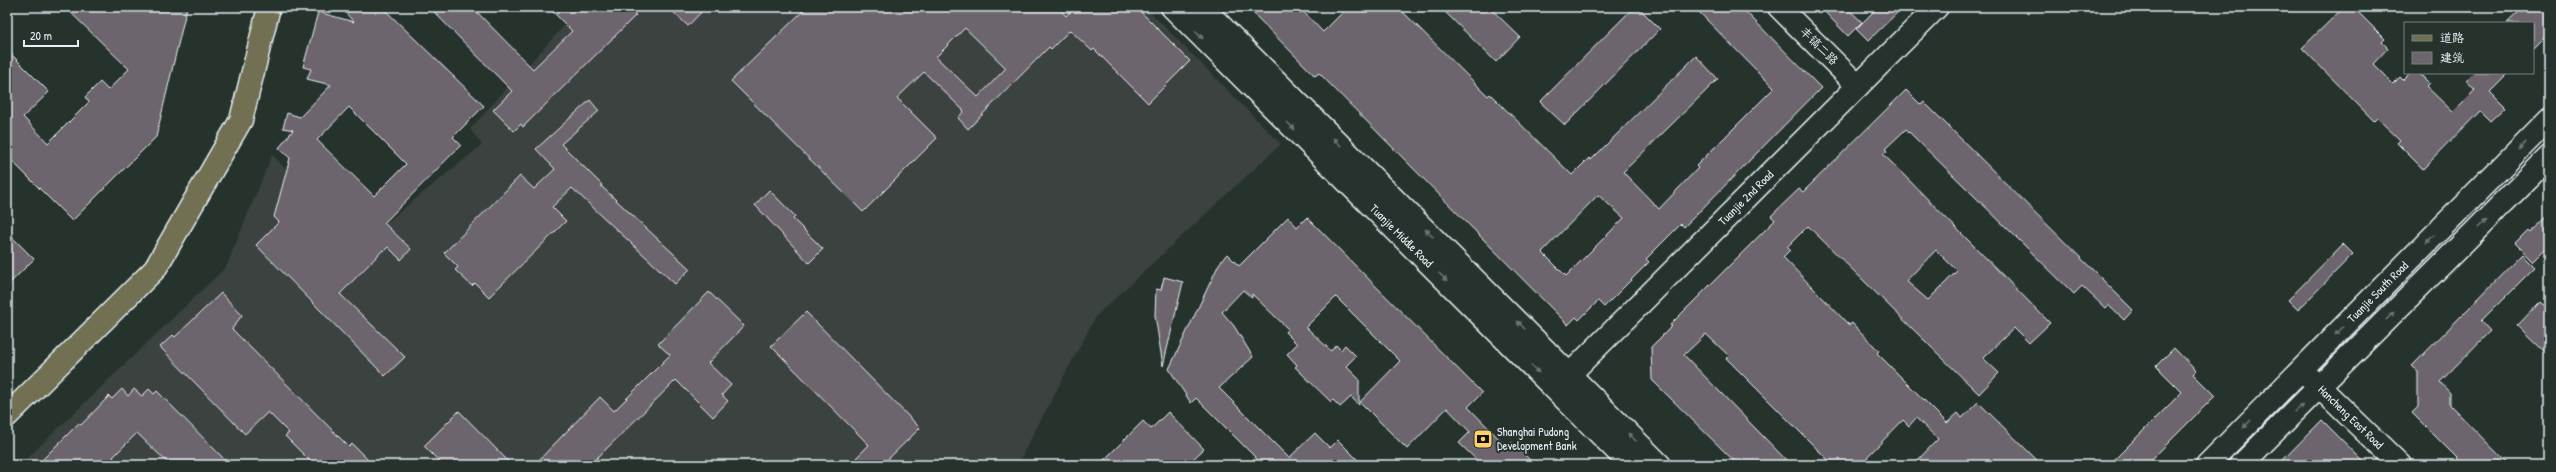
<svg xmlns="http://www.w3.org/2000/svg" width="2556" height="472" font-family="'Patrick Hand','LXGW WenKai TC',sans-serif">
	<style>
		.built { fill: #3b4240 }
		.building { fill: #6d656d; stroke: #e8f1f8; fill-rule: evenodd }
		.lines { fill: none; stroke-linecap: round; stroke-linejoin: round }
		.minor-casing { stroke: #e8f1f8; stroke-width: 25 }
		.major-casing { stroke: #e8f1f8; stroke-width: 25 }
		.minor { stroke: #26332d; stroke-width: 22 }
		.major { stroke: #716f52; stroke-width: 22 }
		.oneway { fill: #6a7674 }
		.labels { text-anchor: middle; stroke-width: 4; stroke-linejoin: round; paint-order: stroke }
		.street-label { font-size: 12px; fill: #e8f1f8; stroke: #26332d }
		.poi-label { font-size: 12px; fill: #e8f1f8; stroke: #26332d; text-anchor: start }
	</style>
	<rect width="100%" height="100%" fill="#26332d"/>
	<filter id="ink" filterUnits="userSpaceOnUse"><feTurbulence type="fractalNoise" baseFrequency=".025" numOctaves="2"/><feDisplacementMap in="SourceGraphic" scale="8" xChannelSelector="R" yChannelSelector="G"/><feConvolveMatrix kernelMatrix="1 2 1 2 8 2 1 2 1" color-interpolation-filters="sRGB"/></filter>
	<g filter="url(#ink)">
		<path class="built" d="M581 7H1145L1281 144 1096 316 1017 465H20L226 267 272 155 361 243 482 145 470 129Z"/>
		<g class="building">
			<path d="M65 7H187L156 137 72 221 7 156V50L49 92 23 117 48 143 89 102 85 97 100 82 108 90 129 69Z"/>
			<path d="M340 7H382L484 106 453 137 461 145 384 223 411 249 401 260 388 247 384 251 383 250 340 294 405 357 385 376 256 245 279 222 274 217 290 158 279 148 293 130 283 128 287 113 300 117 331 85 307 79 311 69 303 67 318 12 354 22ZM349 107 406 164 374 196 317 140Z"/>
			<path d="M429 7H472L533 69 572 31 548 7H627L636 15 523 127 521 124 514 131 493 110 512 91Z"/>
			<path d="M668 7H706L688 26Z"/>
			<path d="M807 7H1058L1066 16 1075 7H1136L1190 61 1148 103 1094 49 1092 51 1070 30 1051 49 1049 47 968 129 958 118 964 111 924 72 897 98 937 138 863 212 731 81ZM965 28 1006 68 978 97 936 57Z"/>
			<path d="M1247 7H1299L1323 32 1348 7H1398L1488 96 1490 94 1572 175 1589 158 1591 160 1696 56 1718 79 1623 172 1659 209 1698 168 1696 166 1774 88 1694 7H1741L1821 88 1684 227 1681 224 1646 259 1649 262 1604 307 1598 301 1579 320 1576 317 1568 325 1319 73 1315 76ZM1598 195 1624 218 1566 276 1542 252Z"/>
			<path d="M1440 7H1489L1520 37 1496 62Z"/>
			<path d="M1634 7H1638L1660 29 1565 125 1540 102Z"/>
			<path d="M1820 7H1846L1862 22 1848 36Z"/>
			<path d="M1878 7H1903L1868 41 1856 29Z"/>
			<path d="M2344 7H2353L2385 39 2382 42 2388 48 2373 64 2393 84 2400 77 2403 80 2410 73H2419L2429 83 2426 86 2453 112 2475 90 2466 80 2473 73H2509L2490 92 2505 107 2490 121 2480 111 2423 169 2397 143 2400 140 2377 118 2374 121 2302 48Z"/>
			<path d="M2524 7H2549V34L2533 50V23H2507Z"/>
			<path d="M1906 90 1921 105 1924 102 2133 310 2124 320 2108 305 2105 308 2082 286 2074 294 1906 129 1885 149 1887 151 1883 154 2050 323 2029 343 2014 328 1983 358 1999 373 1979 394 1808 226 1787 247 1790 250 1783 257 1849 325 1852 323 1879 351 1877 353 1947 423 1958 413 1962 418 1978 402 2042 465H1913L1938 439 1916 418 1909 426 1903 420 1867 457 1875 465H1833L1726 358 1729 356 1706 334 1684 355 1791 465H1738L1652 380 1651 347 1672 326 1670 325 1775 220 1771 216 1799 189 1803 192ZM1936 250 1957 271 1928 300 1906 281Z"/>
			<path d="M590 100 599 111 561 144 602 185 601 186 690 269 675 284 572 188 552 207 566 221 489 297 475 283 472 286 455 270 458 267 444 253 520 176 534 189 555 169 536 149Z"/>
			<path d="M769 190 795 216 793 219 823 249 809 263 755 205Z"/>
			<path d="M2549 214V245L2533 261 2515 243 2528 230 2530 232Z"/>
			<path d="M1288 217 1297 227 1307 217 1482 393 1468 407 1507 447 1512 442 1535 465H1482L1459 443 1470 432 1447 408 1407 449 1360 402 1400 361 1336 297 1306 327 1331 351 1336 345 1341 350 1345 345 1356 356 1346 366 1359 379V405L1351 397 1340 407 1333 400 1331 402 1295 367 1297 365 1287 354 1297 344 1285 332 1288 329 1252 294V298L1243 290 1222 312 1234 326 1253 357 1219 388 1289 458 1315 433 1330 448 1338 440 1363 465H1263L1196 398 1191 403 1169 369 1219 264 1227 254 1239 266Z"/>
			<path d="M7 232 34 259 7 286Z"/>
			<path d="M2343 244 2353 254 2298 310 2288 300Z"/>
			<path d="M2522 254 2535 267 2481 321 2490 331 2440 382 2450 393V405L2509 465H2464L2412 413 2418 407V371L2412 366Z"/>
			<path d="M1164 277 1183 282 1163 366 1155 315 1156 289 1161 290Z"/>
			<path d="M709 292 744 326 708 363 731 385 722 395 728 401 713 417 676 380 590 465H534L600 397 614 411 670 355 658 344Z"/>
			<path d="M221 293 242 315 232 329 349 447 352 444 373 465H314L285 436 289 433 268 412 245 434 160 347 173 335 175 337Z"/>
			<path d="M2540 302 2549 310V357L2517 326Z"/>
			<path d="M806 312 920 428 882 465H849L869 445 771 346Z"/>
			<path d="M2174 348 2196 371 2193 374 2215 396 2146 465H2109L2182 392 2156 366Z"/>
			<path d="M122 389 128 396 134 389 142 396 149 389 154 394 157 391 230 465H170L137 433 113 457 121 465H37L79 423 81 425 109 396 112 399Z"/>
			<path d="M459 411 512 465H443L424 446Z"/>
			<path d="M1168 412 1204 449 1192 460 1188 459 1185 463 1182 460 1177 465H1099L1143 421 1151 429Z"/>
			<path d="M2322 420 2367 465H2278Z"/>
		</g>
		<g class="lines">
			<g class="minor-casing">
				<g id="minor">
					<path id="s1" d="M1172 7 1631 465"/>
					<path d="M1202 7 1660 465"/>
					<path d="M1779 7 1858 86"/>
					<path id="s2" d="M2309 377 2400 465"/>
					<path id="s3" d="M1560 384 1937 7"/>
					<path id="s4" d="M2207 465 2549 119"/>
					<path d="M2241 465 2549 157"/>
				</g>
			</g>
			<g class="major-casing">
				<path id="major" d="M7 416 155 269 241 120 269 7"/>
			</g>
			<use href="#minor" class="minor"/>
			<use href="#major" class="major"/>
		</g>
		<defs><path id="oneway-solid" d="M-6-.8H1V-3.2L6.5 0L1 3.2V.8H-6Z"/></defs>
		<g class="oneway">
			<use href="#oneway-solid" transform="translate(1199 35) rotate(45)"/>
			<use href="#oneway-solid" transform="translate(1291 126) rotate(45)"/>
			<use href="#oneway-solid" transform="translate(1337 142) rotate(-135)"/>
			<use href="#oneway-solid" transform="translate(2522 146) rotate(135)"/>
			<use href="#oneway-solid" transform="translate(2482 224) rotate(-45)"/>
			<use href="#oneway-solid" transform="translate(1429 233) rotate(-135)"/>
			<use href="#oneway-solid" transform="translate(2430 239) rotate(135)"/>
			<use href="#oneway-solid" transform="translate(1443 277) rotate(45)"/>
			<use href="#oneway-solid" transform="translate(2390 316) rotate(-45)"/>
			<use href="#oneway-solid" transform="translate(1521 325) rotate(-135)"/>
			<use href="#oneway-solid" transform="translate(2339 331) rotate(135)"/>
			<use href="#oneway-solid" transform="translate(1535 369) rotate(45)"/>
			<use href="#oneway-solid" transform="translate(2299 408) rotate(-45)"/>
			<use href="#oneway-solid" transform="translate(2247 424) rotate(134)"/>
			<use href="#oneway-solid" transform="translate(1632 437) rotate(-135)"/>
		</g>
	</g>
	<defs>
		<g id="bank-square" transform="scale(1)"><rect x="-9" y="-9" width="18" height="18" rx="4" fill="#ffd166" stroke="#26332d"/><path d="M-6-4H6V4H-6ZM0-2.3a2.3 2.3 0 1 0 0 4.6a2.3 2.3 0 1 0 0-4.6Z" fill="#111"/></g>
	</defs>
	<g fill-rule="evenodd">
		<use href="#bank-square" x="1483" y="439"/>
	</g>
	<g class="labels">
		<g class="street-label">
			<text transform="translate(1819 46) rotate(45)" y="4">丰镐二路</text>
			<text dy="4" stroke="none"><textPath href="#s3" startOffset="263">Tuanjie 2nd Road</textPath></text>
			<text dy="4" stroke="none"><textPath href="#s1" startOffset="324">Tuanjie Middle Road</textPath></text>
			<text dy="4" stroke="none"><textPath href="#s4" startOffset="243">Tuanjie South Road</textPath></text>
			<text dy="4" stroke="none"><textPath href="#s2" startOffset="58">Hancheng East Road</textPath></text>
		</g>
		<g class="poi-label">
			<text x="1497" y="436">Shanghai Pudong<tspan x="1497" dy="14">Development Bank</tspan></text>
		</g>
	</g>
	<rect width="2556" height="472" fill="none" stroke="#26332d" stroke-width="24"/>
	<rect x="12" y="12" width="2532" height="448" fill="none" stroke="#e8f1f8" stroke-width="1.5" filter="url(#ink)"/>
	<rect x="2404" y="22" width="130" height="52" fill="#26332d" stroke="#747f7e"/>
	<rect x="2412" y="35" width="20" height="6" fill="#716f52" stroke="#747f7e"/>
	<text x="2440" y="42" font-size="12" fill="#e8f1f8">道路</text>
	<rect x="2412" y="52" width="20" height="12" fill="#6d656d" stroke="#747f7e"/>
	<text x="2440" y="62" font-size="12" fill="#e8f1f8">建筑</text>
	<path d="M24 40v6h54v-6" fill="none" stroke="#e8f1f8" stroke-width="2"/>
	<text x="30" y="40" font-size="12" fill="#e8f1f8" stroke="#26332d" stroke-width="3" paint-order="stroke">20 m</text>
</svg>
